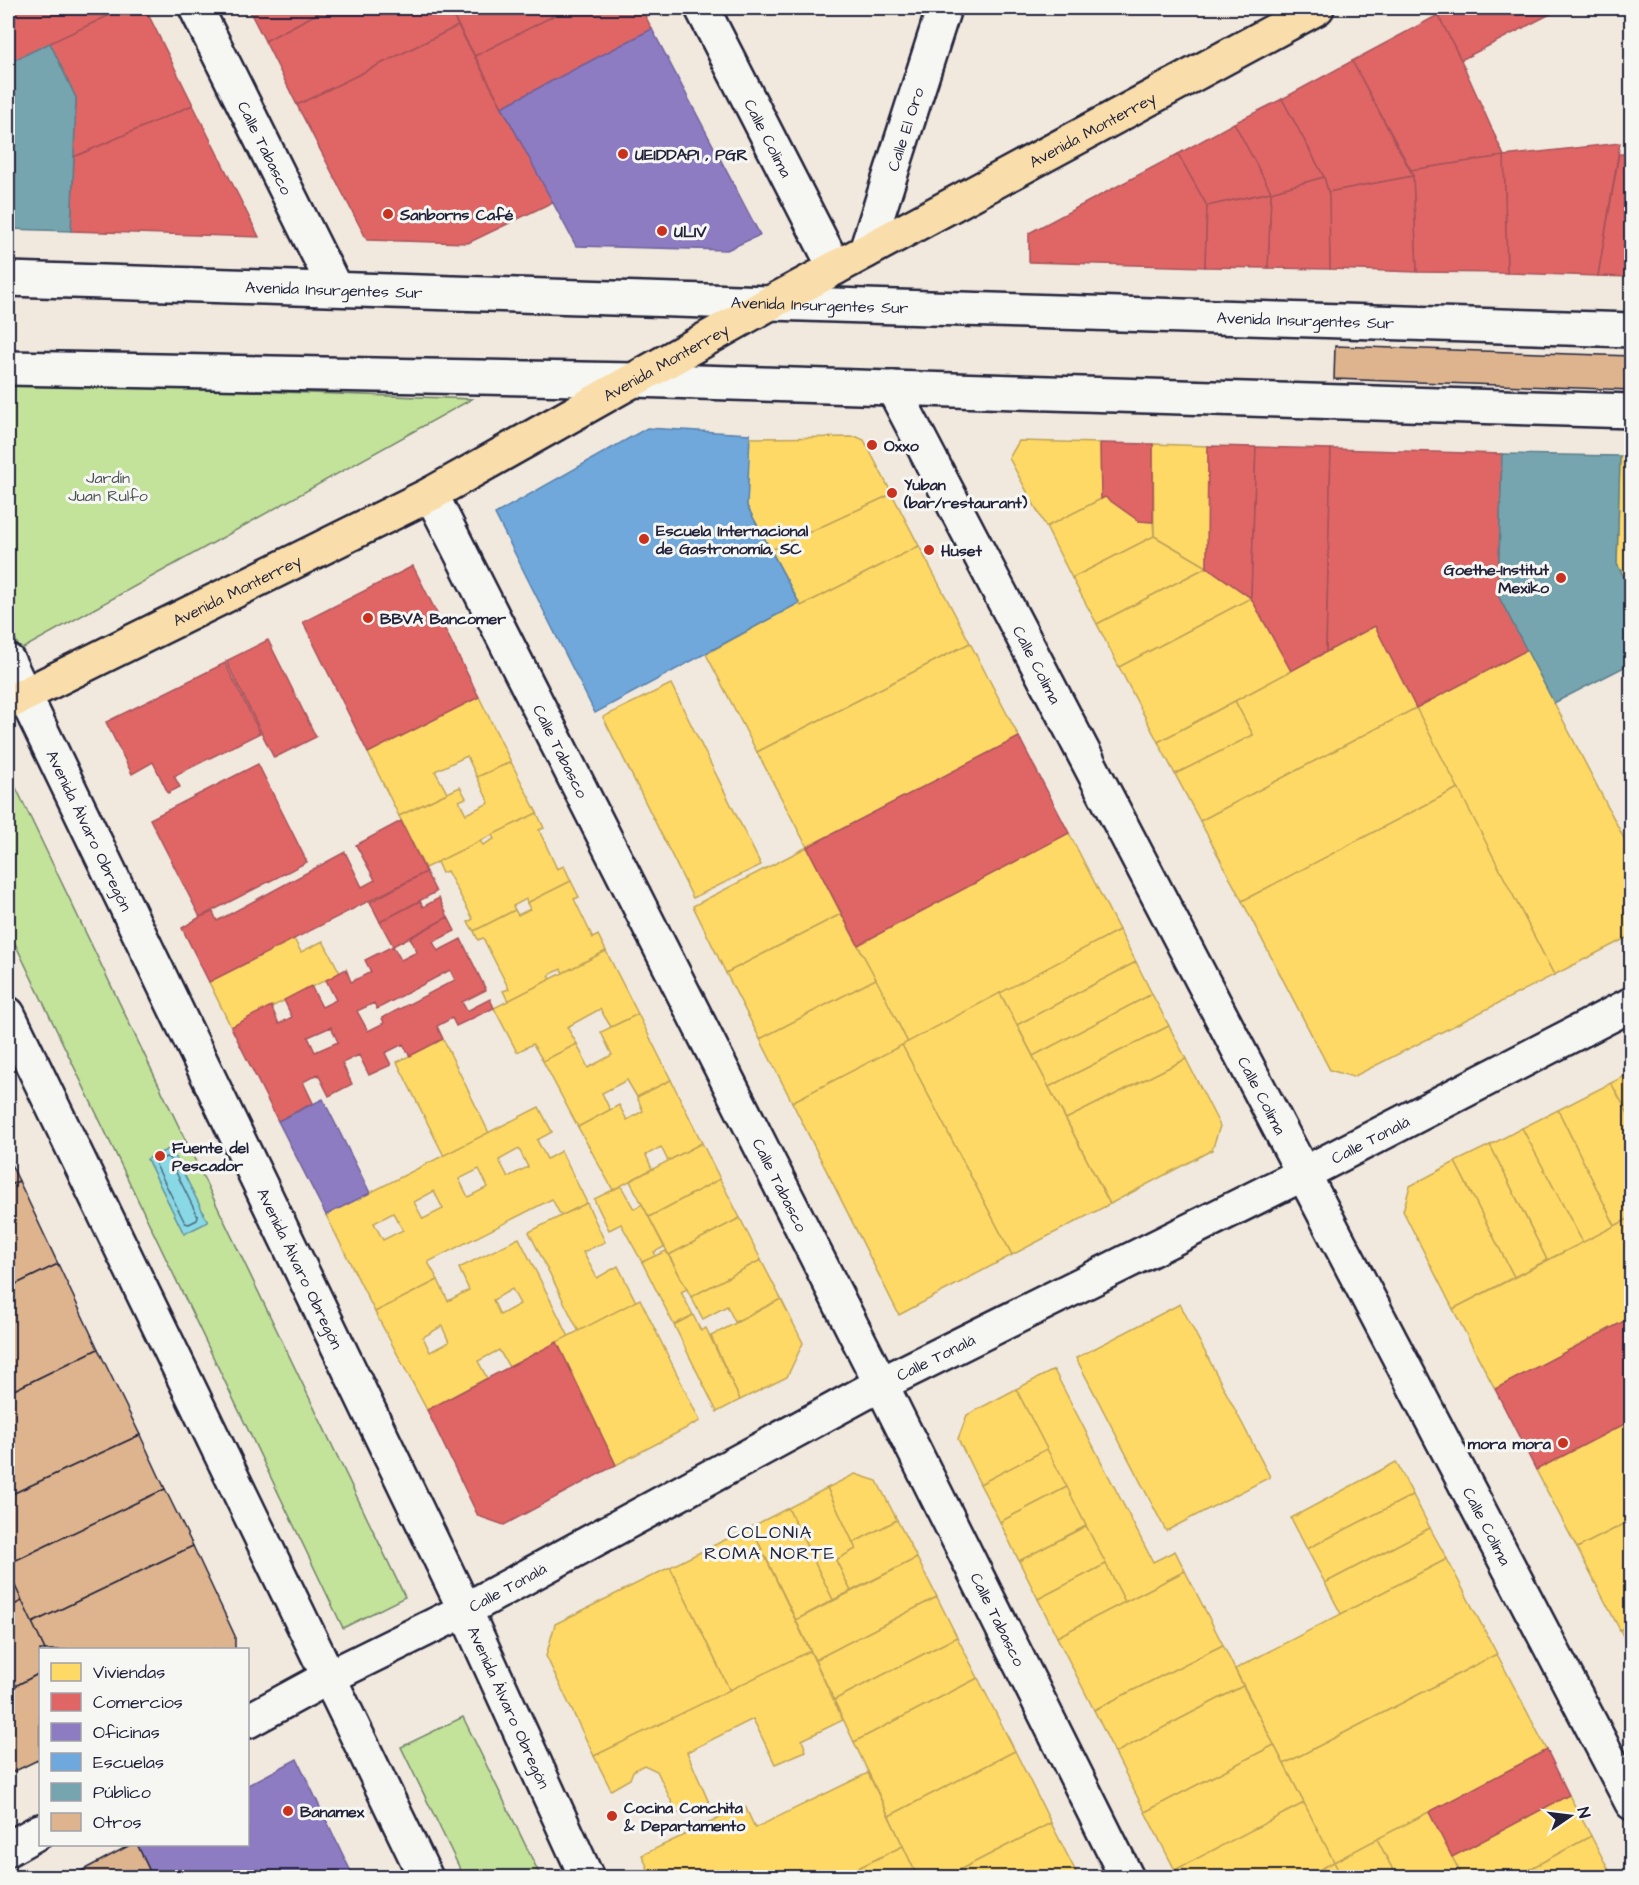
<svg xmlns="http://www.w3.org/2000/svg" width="1639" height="1885" font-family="'Architects Daughter',sans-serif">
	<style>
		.green { fill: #c3e29a; stroke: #72826a; stroke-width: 1.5 }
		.water { fill: #89d8e5; stroke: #608fa1; stroke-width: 1.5 }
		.homes { fill: #ffd966; stroke: #bda259; stroke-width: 1.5; fill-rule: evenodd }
		.shops { fill: #e06666; stroke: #a75259; stroke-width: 1.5; fill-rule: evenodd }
		.offices { fill: #8e7cc3; stroke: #6e619a; stroke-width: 1.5 }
		.schools { fill: #6fa8dc; stroke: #5880ac; stroke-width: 1.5 }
		.public { fill: #76a5af; stroke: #5d7e8c; stroke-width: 1.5 }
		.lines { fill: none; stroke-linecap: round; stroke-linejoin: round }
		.shore { stroke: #4b6b7f; stroke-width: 1.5 }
		.building { fill: #ddb48e; stroke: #22223b; stroke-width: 1.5 }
		.minor-casing { stroke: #22223b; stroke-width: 38 }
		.secondary-casing { stroke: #22223b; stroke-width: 38 }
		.primary-casing { stroke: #22223b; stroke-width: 38 }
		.minor { stroke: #f6f6f2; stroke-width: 33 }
		.secondary { stroke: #f6f6f2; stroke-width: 33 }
		.primary { stroke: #f9deab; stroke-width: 33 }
		.poi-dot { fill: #c8321e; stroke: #f6f6f2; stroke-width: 2 }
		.labels { text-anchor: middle; stroke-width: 6; stroke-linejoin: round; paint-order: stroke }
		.street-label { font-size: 16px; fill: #22223b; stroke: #f6f6f2 }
		.poi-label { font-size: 16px; font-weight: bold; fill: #22223b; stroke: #f6f6f2; text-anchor: start }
		.park-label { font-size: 16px; fill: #4a5253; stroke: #f6f6f2 }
		.neighbourhood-label { font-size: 18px; letter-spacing: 1.5px; fill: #22223b; stroke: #f6f6f2 }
	</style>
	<rect width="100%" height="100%" fill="#f1e9de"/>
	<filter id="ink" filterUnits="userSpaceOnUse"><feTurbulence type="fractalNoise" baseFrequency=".0167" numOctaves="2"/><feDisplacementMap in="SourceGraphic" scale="12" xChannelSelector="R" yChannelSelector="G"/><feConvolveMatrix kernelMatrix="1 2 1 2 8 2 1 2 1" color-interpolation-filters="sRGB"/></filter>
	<g filter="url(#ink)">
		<g class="green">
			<path d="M8 382 472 399 20 650 8 622Z"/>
			<path d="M8 771 405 1597 343 1628 8 929Z"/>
			<path d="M463 1717 541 1877H464L401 1747Z"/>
		</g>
		<path class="water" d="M171 1148 208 1222 184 1234 147 1159Z"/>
		<g class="homes">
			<path d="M857 437 864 440 892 494 771 550 747 506 749 438Z"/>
			<path d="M1019 441 1100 443 1101 499 1046 527 1009 458Z"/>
			<path d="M1153 444 1208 446 1207 567 1154 536Z"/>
			<path d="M1620 456H1632V592L1617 564Z"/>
			<path d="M892 494 919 546 801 606 771 550Z"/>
			<path d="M1105 497 1139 521 1153 522 1154 536 1072 578 1046 527Z"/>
			<path d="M1154 536 1207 567 1097 624 1072 578Z"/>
			<path d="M919 546 970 643 757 752 706 654 799 603 801 606Z"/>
			<path d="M1207 567 1251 598 1119 667 1097 624Z"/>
			<path d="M1251 598 1291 671 1158 742 1119 667Z"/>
			<path d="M1375 626 1416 708 1200 821 1175 774 1253 735 1235 701Z"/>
			<path d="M970 643 1019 737 807 847 757 752Z"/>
			<path d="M1527 650 1632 854V935L1554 975 1416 708Z"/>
			<path d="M671 684 761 865 693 898 603 717Z"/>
			<path d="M479 697 511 762 477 777 467 756 435 771 447 793 399 816 368 753Z"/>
			<path d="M1235 701 1253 735 1175 774 1158 742Z"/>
			<path d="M1416 708 1458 788 1242 901 1200 821Z"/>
			<path d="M511 762 537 813 425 868 399 816 460 787 466 798 459 801 466 814 489 803 477 777Z"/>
			<path d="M1458 788 1554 975 1353 1077 1330 1070 1242 901Z"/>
			<path d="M537 813 544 828 539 830 557 869 564 866 571 881 527 903 526 899 513 906 515 910 474 931 468 922 473 919 447 871 442 873 437 862 480 841 483 845 494 839 492 835Z"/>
			<path d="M1069 833 1119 930 908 1043 858 945Z"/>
			<path d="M807 847 841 914 726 973 693 906Z"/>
			<path d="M571 881 579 897 574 899 593 938 598 935 606 951 563 973 561 969 549 975 551 979 508 1001 503 991 509 989 483 938 478 940 474 931 515 910 518 915 530 909 527 903Z"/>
			<path d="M841 914 876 979 760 1039 726 973Z"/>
			<path d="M1119 930 1136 962 1017 1025 1000 993Z"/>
			<path d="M294 939 301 952 323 941 340 973 231 1027 209 982Z"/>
			<path d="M606 951 638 1014 611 1027 600 1009 567 1027 577 1044 543 1061 533 1044 517 1052 494 1008Z"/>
			<path d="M1136 962 1152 994 1033 1056 1017 1025Z"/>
			<path d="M876 979 908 1043 792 1102 760 1039Z"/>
			<path d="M1000 993 1110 1204 1012 1255 902 1045Z"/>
			<path d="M1152 994 1169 1026 1049 1087 1033 1056Z"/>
			<path d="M638 1014 671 1080 637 1097 627 1080 602 1093 610 1110 578 1127 543 1061 577 1044 588 1068 612 1055 601 1032Z"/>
			<path d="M1169 1026 1186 1059 1066 1119 1049 1087Z"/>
			<path d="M443 1039 489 1133 444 1156 397 1062Z"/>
			<path d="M902 1045 1012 1255 899 1315 792 1102Z"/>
			<path d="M1186 1059 1220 1126 1212 1150 1110 1204 1066 1119Z"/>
			<path d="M1632 1072V1121L1611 1083Z"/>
			<path d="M671 1080 702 1143 668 1161 661 1147 646 1155 652 1169 613 1190 578 1127 619 1105 627 1120 643 1111 637 1097Z"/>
			<path d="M1611 1083 1632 1121V1217L1615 1226 1558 1110Z"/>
			<path d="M539 1107 552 1132 537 1140 547 1159 561 1151 587 1203 561 1216 552 1199 428 1262 438 1280 375 1312 326 1215ZM519 1149 528 1167 508 1177 499 1160ZM479 1169 488 1187 468 1197 459 1179ZM434 1191 443 1209 423 1219 414 1202ZM393 1213 403 1230 383 1240 374 1223Z"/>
			<path d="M1558 1110 1615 1226 1583 1243 1522 1128Z"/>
			<path d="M1522 1128 1583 1243 1547 1260 1490 1145Z"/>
			<path d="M702 1143 720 1179 649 1217 630 1181Z"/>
			<path d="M1490 1145 1547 1260 1514 1277 1455 1162Z"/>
			<path d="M1455 1162 1514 1277 1453 1309 1403 1211 1410 1186Z"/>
			<path d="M720 1179 740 1218 669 1255 649 1217Z"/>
			<path d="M621 1186 634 1209 642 1204 664 1247 654 1252 656 1256 642 1262 621 1224 609 1230 594 1199Z"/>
			<path d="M587 1203 605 1242 583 1252 597 1278 618 1266 636 1302 579 1332 529 1232Z"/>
			<path d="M1632 1217V1317L1495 1389 1453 1309Z"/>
			<path d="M740 1218 761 1260 691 1297 669 1255Z"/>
			<path d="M519 1238 569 1337 509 1367 499 1350 478 1361 487 1378 427 1410 375 1312 438 1280 448 1301 469 1290 459 1268ZM512 1289 520 1304 500 1315 493 1300ZM442 1326 449 1342 430 1352 423 1337Z"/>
			<path d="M666 1251 687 1289 681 1292 693 1315 674 1325 642 1262Z"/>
			<path d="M761 1260 781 1299 735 1322 727 1306 703 1319 691 1297Z"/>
			<path d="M640 1299 700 1421 616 1465 557 1342Z"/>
			<path d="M781 1299 803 1343 787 1377 740 1400 711 1336Z"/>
			<path d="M1180 1304 1270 1477 1166 1531 1076 1358Z"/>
			<path d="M693 1315 701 1331 706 1328 740 1400 717 1412 674 1325Z"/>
			<path d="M1054 1370 1153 1562 1175 1551 1185 1571 1125 1602 1016 1389Z"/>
			<path d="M1016 1389 1047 1449 980 1484 958 1439 967 1415Z"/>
			<path d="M1632 1420V1520L1577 1548 1536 1470Z"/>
			<path d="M1047 1449 1067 1487 1000 1522 980 1484Z"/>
			<path d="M1396 1462 1413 1495 1307 1549 1291 1518Z"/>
			<path d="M855 1474 877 1481 897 1520 853 1543 827 1488Z"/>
			<path d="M1067 1487 1086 1526 1019 1561 1000 1522Z"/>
			<path d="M827 1488 856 1549 836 1560 851 1591 833 1600 788 1508Z"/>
			<path d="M1413 1495 1430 1528 1325 1583 1307 1549Z"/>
			<path d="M788 1508 833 1600 796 1620 751 1527Z"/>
			<path d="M897 1520 917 1558 851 1591 836 1560 856 1549 853 1543Z"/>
			<path d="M1632 1520V1624L1620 1630 1577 1548Z"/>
			<path d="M1086 1526 1106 1564 1038 1599 1019 1561Z"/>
			<path d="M751 1527 810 1651 730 1691 670 1567Z"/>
			<path d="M1430 1528 1447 1559 1341 1614 1325 1583Z"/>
			<path d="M917 1558 937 1597 815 1660 796 1620Z"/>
			<path d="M1447 1559 1497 1654 1284 1764 1235 1669Z"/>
			<path d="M1106 1564 1125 1602 1057 1637 1038 1599Z"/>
			<path d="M670 1567 730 1691 594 1756 546 1656 555 1624Z"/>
			<path d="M1185 1571 1223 1645 1094 1710 1057 1637Z"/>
			<path d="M937 1597 957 1637 834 1700 815 1660Z"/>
			<path d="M1632 1624V1653L1620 1630Z"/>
			<path d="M957 1637 978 1678 854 1742 834 1700Z"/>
			<path d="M1223 1645 1243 1686 1115 1753 1094 1710Z"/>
			<path d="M810 1651 843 1720 802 1740 806 1751 775 1764 753 1719 687 1752 709 1803 683 1816 676 1811 657 1771 644 1765 633 1771 630 1779 611 1790 594 1756Z"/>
			<path d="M1497 1654 1547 1750 1334 1862 1284 1764Z"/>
			<path d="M978 1678 1015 1751 889 1816 854 1742Z"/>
			<path d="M1243 1686 1274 1745 1145 1812 1115 1753Z"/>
			<path d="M1274 1745 1304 1803 1175 1870 1145 1812Z"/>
			<path d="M1015 1751 1051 1823 944 1878H918L889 1816Z"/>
			<path d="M868 1773 903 1846 838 1878H652L642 1855 745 1806 755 1828Z"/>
			<path d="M1569 1795 1591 1836 1513 1878H1463L1452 1857Z"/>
			<path d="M1304 1803 1334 1862 1304 1878H1178L1175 1870Z"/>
			<path d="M1429 1812 1452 1857 1463 1878H1397L1377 1839Z"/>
			<path d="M1051 1823 1079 1878H944Z"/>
			<path d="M1591 1836 1613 1878H1513Z"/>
			<path d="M1377 1839 1397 1878H1342L1334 1862Z"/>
			<path d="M903 1846 918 1878H838Z"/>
			<path d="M1334 1862 1342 1878H1304Z"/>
		</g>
		<g class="shops">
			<path d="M8 8H125L8 63Z"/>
			<path d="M125 8H145L193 105 74 157 76 98 50 43Z"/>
			<path d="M248 8H328L265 41Z"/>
			<path d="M328 8H449L458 26 297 105 265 41Z"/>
			<path d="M449 8H569L475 56Z"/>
			<path d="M569 8H641L652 29 502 107 475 56Z"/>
			<path d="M1452 8H1562L1461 60 1438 15Z"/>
			<path d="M1438 15 1461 60 1504 156 1411 170 1352 61Z"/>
			<path d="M458 26 553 202 468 243 367 240 297 105Z"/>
			<path d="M1352 61 1413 176 1328 192 1324 177 1282 99Z"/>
			<path d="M1282 99 1324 177 1271 192 1234 123Z"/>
			<path d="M193 105 259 237 71 231 74 157Z"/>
			<path d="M1234 123 1271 192 1207 206 1178 154Z"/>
			<path d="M1620 143 1598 276 1507 273 1504 156Z"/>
			<path d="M1178 154 1207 206 1205 267 1029 262V233Z"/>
			<path d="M1619 154H1632V277L1598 276Z"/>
			<path d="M1504 156 1507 273 1417 272 1413 176 1411 170Z"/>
			<path d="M1413 176 1417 272 1330 269 1328 192Z"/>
			<path d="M1324 177 1329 195 1330 269 1268 268 1271 192Z"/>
			<path d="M1271 192 1268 268 1205 267 1207 206Z"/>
			<path d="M1100 443 1153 444V522L1139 521 1105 497 1101 499Z"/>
			<path d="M1208 446 1256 447 1251 598 1207 567Z"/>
			<path d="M1256 447 1331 449 1326 652 1291 671 1251 598Z"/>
			<path d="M1331 449 1502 454 1498 595 1527 650 1416 708 1375 626 1326 652Z"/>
			<path d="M413 566 479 697 368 753 303 622Z"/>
			<path d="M268 640 316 737 274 758 226 661Z"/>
			<path d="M225 663 260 733 174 776 180 787 168 793 153 762 132 774 106 722Z"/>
			<path d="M1019 737 1069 833 858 945 807 847Z"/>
			<path d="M258 764 307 862 200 917 150 819Z"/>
			<path d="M401 821 426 872 209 982 182 928 200 917 213 912 217 921 345 852 362 887 375 880 356 845Z"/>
			<path d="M426 872 436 892 380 922 370 902Z"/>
			<path d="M439 898 448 917 393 946 380 922 420 901 423 907Z"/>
			<path d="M448 917 455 931 433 942 438 951 461 939 486 990 462 1002 467 1011 490 999 494 1008 456 1026 452 1018 437 1026 443 1039 410 1056 403 1044 385 1053 391 1065 369 1075 359 1055 342 1063 352 1084 329 1096 318 1074 303 1082 313 1103 278 1121 231 1027 271 1006 279 1024 292 1017 284 1000 311 986 322 1007 336 1000 326 980 346 969 351 982 371 972 365 960 393 946 401 960 417 952 410 938ZM450 970 455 980 382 1018 384 1023 368 1031 357 1011 374 1003 377 1009ZM331 1027 338 1042 315 1052 308 1037Z"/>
			<path d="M1632 1317V1420L1536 1470 1495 1389Z"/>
			<path d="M557 1342 616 1465 504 1525 478 1516 427 1410Z"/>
			<path d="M1547 1750 1569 1795 1452 1857 1429 1812Z"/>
		</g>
		<g class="offices">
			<path d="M652 29 760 235 727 250 576 246 502 107Z"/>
			<path d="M323 1099 370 1193 326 1215 278 1121Z"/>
			<path d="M297 1759 354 1878H153L137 1844H248V1785Z"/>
		</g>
		<path class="schools" d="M647 428 750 434 747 506 799 603 595 713 495 514Z"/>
		<g class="public">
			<path d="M50 43 76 98 71 231 8 229V63Z"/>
			<path d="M1502 454 1620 456 1617 564 1632 592V663L1554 703 1498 595Z"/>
		</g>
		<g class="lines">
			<path class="shore" d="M166 1157 169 1158 198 1217 197 1220 189 1224 185 1223 156 1165 157 1161Z"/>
		</g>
		<g class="building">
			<path d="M1335 346 1632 356V390L1334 379Z"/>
			<path d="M8 1158 19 1181 8 1186Z"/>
			<path d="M19 1181 58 1264 8 1288V1186Z"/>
			<path d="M58 1264 98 1349 8 1393V1288Z"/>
			<path d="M98 1349 140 1435 8 1496V1393Z"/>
			<path d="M140 1435 165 1489 8 1564V1496Z"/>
			<path d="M165 1489 193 1546 32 1623 8 1571V1564Z"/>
			<path d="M193 1546 235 1636V1650H45L32 1623Z"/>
			<path d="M8 1571 22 1601 8 1608Z"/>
			<path d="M22 1601 45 1650H40V1673L8 1690V1608Z"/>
			<path d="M40 1673V1759L11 1773 8 1766V1690Z"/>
			<path d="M132 1844H137L153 1878H68Z"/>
		</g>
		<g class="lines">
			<g class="minor-casing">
				<g id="minor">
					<path id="s1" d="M196 8 335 288"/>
					<path id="s2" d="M702 8 835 268"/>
					<path id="s3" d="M866 251 944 8"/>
					<path id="s4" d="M893 388 1632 1803"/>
					<path id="s5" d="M431 494 881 1384 1127 1878"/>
					<path id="s6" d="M248 1721 329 1677 465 1610 881 1384 1303 1174 1632 1004"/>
					<path d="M8 1849 40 1831"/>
				</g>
			</g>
			<g class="secondary-casing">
				<g id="secondary">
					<path id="s7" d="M8 279 1632 330"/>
					<path d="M8 368 634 380 1632 411"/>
					<path id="s8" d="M8 661 465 1610 587 1878"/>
					<path d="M8 1014 426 1878"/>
				</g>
			</g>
			<g class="primary-casing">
				<g id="primary">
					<path id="s9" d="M8 703 431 494 772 302 1317 8"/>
				</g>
			</g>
			<use href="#minor" class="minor"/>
			<use href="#secondary" class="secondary"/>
			<use href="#primary" class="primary"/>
		</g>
	</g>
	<g class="poi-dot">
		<circle cx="623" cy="154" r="6"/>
		<circle cx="388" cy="214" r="6"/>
		<circle cx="662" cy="231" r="6"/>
		<circle cx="872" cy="445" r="6"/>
		<circle cx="892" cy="493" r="6"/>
		<circle cx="644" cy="539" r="6"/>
		<circle cx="929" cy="550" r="6"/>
		<circle cx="1561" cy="578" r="6"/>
		<circle cx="368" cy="618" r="6"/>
		<circle cx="160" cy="1156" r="6"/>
		<circle cx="1563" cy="1443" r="6"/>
		<circle cx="288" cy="1811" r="6"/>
		<circle cx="612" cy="1816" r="6"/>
	</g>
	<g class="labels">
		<g class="street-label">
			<text dy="6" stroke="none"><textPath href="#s3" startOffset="128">Calle El Oro</textPath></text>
			<text dy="6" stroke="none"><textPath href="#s9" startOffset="1227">Avenida Monterrey</textPath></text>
			<text dy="6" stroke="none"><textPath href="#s2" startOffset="146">Calle Colima</textPath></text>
			<text dy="6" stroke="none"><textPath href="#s1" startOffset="156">Calle Tabasco</textPath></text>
			<text dy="6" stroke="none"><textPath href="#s7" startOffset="326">Avenida Insurgentes Sur</textPath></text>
			<text dy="6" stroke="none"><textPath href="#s7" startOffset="812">Avenida Insurgentes Sur</textPath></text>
			<text dy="6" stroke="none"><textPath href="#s7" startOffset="1298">Avenida Insurgentes Sur</textPath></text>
			<text dy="6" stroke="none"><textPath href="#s9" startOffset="741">Avenida Monterrey</textPath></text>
			<text dy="6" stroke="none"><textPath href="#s9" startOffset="255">Avenida Monterrey</textPath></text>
			<text dy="6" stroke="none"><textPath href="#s4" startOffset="312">Calle Colima</textPath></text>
			<text dy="6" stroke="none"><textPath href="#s5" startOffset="288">Calle Tabasco</textPath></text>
			<text dy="6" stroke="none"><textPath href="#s8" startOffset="188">Avenida Álvaro Obregón</textPath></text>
			<text dy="6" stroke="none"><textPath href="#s4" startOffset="798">Calle Colima</textPath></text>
			<text dy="6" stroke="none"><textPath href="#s6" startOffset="1264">Calle Tonalá</textPath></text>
			<text dy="6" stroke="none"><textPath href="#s5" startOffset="774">Calle Tabasco</textPath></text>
			<text dy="6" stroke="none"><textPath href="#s8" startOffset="674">Avenida Álvaro Obregón</textPath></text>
			<text dy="6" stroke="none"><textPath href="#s6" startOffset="778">Calle Tonalá</textPath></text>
			<text dy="6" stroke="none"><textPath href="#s4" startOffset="1284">Calle Colima</textPath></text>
			<text dy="6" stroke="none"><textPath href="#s6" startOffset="292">Calle Tonalá</textPath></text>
			<text dy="6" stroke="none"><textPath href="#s5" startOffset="1260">Calle Tabasco</textPath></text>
			<text dy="6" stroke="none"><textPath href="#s8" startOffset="1160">Avenida Álvaro Obregón</textPath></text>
		</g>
		<g class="poi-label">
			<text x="635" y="160">UEIDDAPI , PGR</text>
			<text x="400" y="220">Sanborns Café</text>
			<text x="674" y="237">ULIV</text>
			<text x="884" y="451">Oxxo</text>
			<text x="904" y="490">Yuban<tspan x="904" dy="18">(bar/restaurant)</tspan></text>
			<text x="656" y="536">Escuela Internacional<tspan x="656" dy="18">de Gastronomía, SC</tspan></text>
			<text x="941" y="556">Huset</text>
			<text x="1549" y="575" text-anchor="end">Goethe-Institut<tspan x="1549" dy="18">Mexiko</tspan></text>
			<text x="380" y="624">BBVA Bancomer</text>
			<text x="172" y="1153">Fuente del<tspan x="172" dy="18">Pescador</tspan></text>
			<text x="1551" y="1449" text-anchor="end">mora mora</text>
			<text x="624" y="1813">Cocina Conchita<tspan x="624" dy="18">&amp; Departamento</tspan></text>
			<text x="300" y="1817">Banamex</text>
		</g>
		<g class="park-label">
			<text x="108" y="483">Jardín<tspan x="108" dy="18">Juan Rulfo</tspan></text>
		</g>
		<g class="neighbourhood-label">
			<text x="770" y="1538">COLONIA<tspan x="770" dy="21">ROMA NORTE</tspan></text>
		</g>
	</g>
	<rect width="1639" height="1885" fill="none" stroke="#f6f6f2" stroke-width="30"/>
	<rect x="15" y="15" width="1609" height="1855" fill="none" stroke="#22223b" stroke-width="2" filter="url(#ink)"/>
	<rect x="39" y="1648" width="210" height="198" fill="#f6f6f2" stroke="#a1a1a9" stroke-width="1.5"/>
	<rect x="51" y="1663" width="30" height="18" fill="#ffd966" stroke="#a1a1a9" stroke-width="1.5"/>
	<text x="93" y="1678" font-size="18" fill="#22223b">Viviendas</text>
	<rect x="51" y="1693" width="30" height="18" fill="#e06666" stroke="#a1a1a9" stroke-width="1.5"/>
	<text x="93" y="1708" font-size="18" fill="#22223b">Comercios</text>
	<rect x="51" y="1723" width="30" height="18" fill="#8e7cc3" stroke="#a1a1a9" stroke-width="1.5"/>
	<text x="93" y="1738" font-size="18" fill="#22223b">Oficinas</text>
	<rect x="51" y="1753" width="30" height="18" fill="#6fa8dc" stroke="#a1a1a9" stroke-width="1.5"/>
	<text x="93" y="1768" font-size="18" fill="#22223b">Escuelas</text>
	<rect x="51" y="1783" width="30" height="18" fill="#76a5af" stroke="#a1a1a9" stroke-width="1.5"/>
	<text x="93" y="1798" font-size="18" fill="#22223b">Público</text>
	<rect x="51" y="1813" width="30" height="18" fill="#ddb48e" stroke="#a1a1a9" stroke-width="1.5"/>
	<text x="93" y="1828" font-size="18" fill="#22223b">Otros</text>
	<g transform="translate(1570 1816) rotate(76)" stroke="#f6f6f2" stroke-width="4.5" paint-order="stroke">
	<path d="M0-4.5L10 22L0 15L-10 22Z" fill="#22223b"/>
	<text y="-9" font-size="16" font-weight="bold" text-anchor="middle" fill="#22223b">N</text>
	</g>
</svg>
